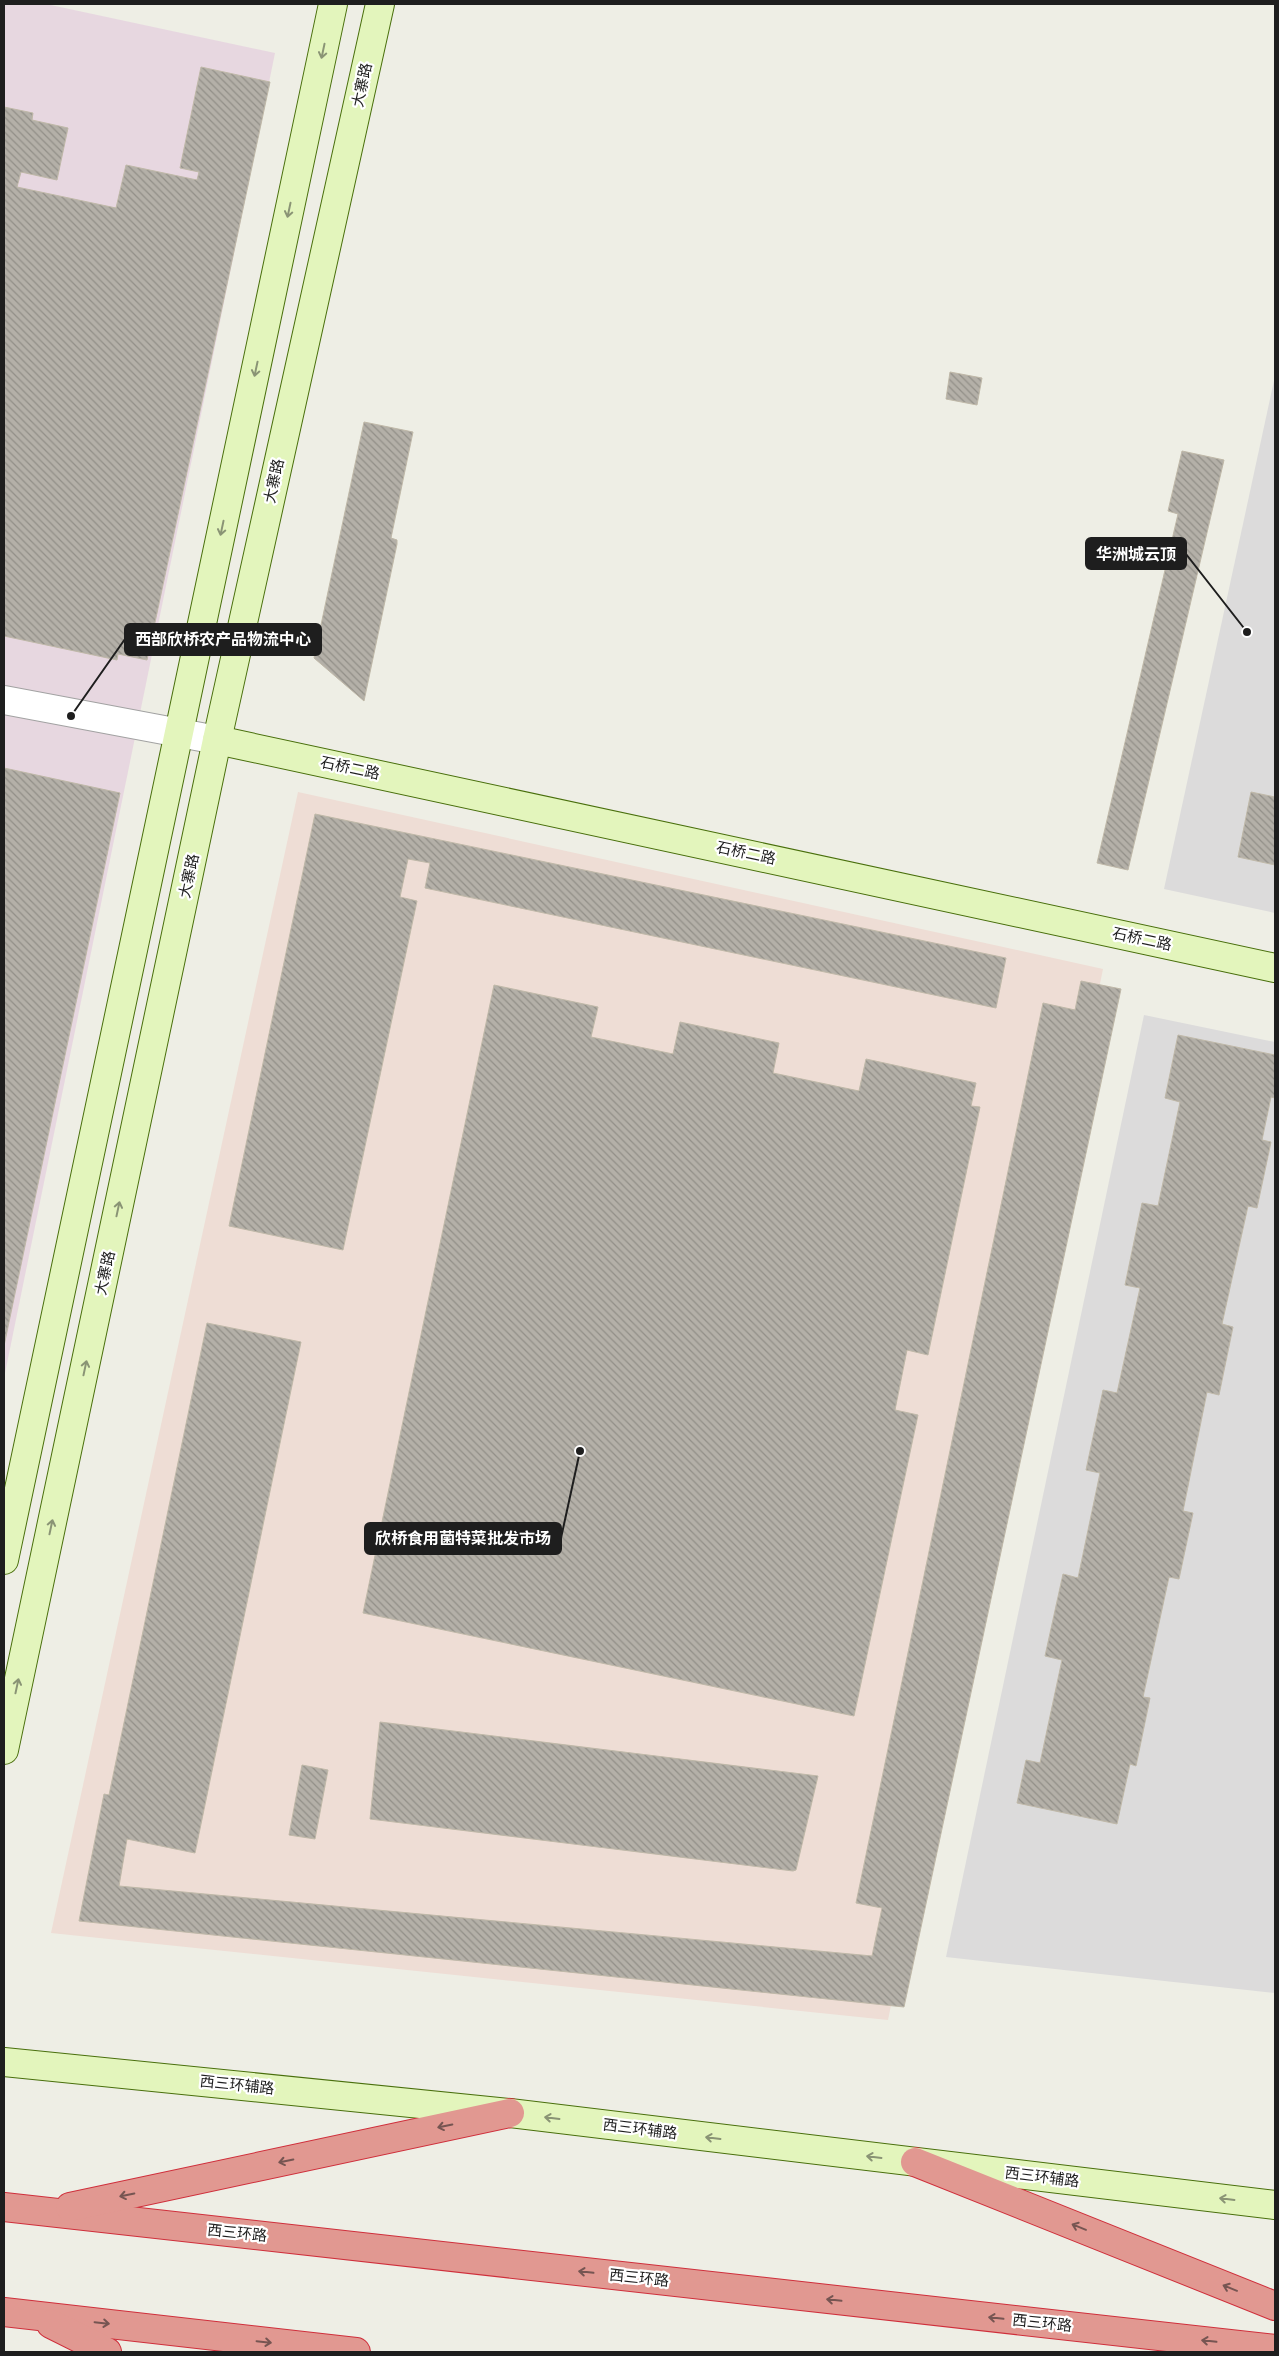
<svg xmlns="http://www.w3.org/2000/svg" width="1279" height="2356" font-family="Ubuntu,'Noto Sans SC',sans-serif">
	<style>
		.residential { fill: #dcdbdb }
		.commercial { fill: #eeddd5 }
		.industrial { fill: #e7d7e0 }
		.building { fill: url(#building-back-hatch); stroke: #bfb8a8 }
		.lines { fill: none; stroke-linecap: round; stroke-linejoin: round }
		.street-casing { stroke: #a2a2a2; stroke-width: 30 }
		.secondary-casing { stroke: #496f0c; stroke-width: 30 }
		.highway-casing { stroke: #cf2f3b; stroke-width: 30 }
		.street { stroke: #fff; stroke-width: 28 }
		.secondary { stroke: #e3f5bc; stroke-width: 28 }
		.highway { stroke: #e19891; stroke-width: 28 }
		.oneway { stroke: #8a9475 }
		.oneway2 { stroke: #765552 }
		.labels { text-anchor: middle; stroke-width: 4.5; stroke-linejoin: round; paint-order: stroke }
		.street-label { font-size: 15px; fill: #1e1e1e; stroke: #fff }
		.leader { fill: none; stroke: #1e1e1e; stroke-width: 2 }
		.callout-dot { fill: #1e1e1e; stroke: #fff; stroke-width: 2 }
		.callout { fill: #1e1e1e; stroke: #1e1e1e; stroke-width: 2 }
		.callout-label { font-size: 16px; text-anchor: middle; font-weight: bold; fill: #fff }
	</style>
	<defs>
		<pattern id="building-back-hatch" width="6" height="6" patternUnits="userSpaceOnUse" patternTransform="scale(1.25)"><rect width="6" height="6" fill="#b4b0a8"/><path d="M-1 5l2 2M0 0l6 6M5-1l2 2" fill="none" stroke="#928f88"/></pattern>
	</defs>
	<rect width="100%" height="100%" fill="#eeeee5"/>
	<g class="residential">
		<path d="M1275 376V913L1164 889Z"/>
		<path d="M1144 1015 1275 1042V1993L946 1957Z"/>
	</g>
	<path class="commercial" d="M298 792 1103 969 888 2020 51 1933Z"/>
	<path class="industrial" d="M4 4H46L275 53 4 1378Z"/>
	<g class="building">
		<path d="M201 67 270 82 147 660 118 654 117 660 4 636V107L33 113 32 120 68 128 57 180 21 172 17 187 116 208 126 165 197 180 199 172 180 168Z"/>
		<path d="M950 372 982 378 977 405 946 399Z"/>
		<path d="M364 422 413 432 391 538 397 540V544L364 701 314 658Z"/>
		<path d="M1182 451 1224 460 1128 870 1097 863 1178 514 1168 511Z"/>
		<path d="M4 768 120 793 4 1346Z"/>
		<path d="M1251 792 1275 797V865L1238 857Z"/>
		<path d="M315 814 1006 958 996 1008 425 888 430 863 408 859 400 897 417 901 343 1250 229 1226Z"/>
		<path d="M1081 981 1121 989 904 2007 79 1921 104 1794 109 1795 207 1323 301 1342 195 1853 127 1839 119 1886 872 1956 882 1908 856 1903 1043 1003 1075 1010Z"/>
		<path d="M494 985 598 1007 591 1037 673 1054 680 1022 779 1043 773 1073 859 1091 866 1059 976 1083 971 1106 980 1107 928 1355 907 1350 895 1410 918 1415 854 1716 363 1613Z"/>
		<path d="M1178 1035 1275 1055V1098L1271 1097 1262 1140 1271 1142 1257 1208 1248 1206 1222 1324 1233 1327 1219 1395 1207 1392 1183 1511 1193 1513 1179 1579 1169 1577 1143 1697 1150 1698 1136 1766 1130 1764 1117 1824 1017 1803 1026 1760 1040 1763 1062 1660 1045 1656 1063 1574 1078 1578 1100 1473 1086 1470 1103 1390 1117 1393 1140 1288 1125 1285 1142 1203 1158 1206 1180 1102 1165 1098Z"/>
		<path d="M380 1722 818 1776 796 1870 793 1871 370 1819Z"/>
		<path d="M302 1765 328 1770 315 1839 289 1835Z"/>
	</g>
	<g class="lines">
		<g class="street-casing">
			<path id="street" d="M4 700 217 740"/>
		</g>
		<g class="secondary-casing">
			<g id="secondary">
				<path d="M217 740 1275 968"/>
				<path d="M4 1560 333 4"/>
				<path d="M4 1750 217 740 380 4"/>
				<path d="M4 2062 510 2113 1275 2205"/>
			</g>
		</g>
		<g class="highway-casing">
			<g id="highway">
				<path d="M915 2162 1275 2306"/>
				<path d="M4 2207 1275 2349"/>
				<path d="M70 2207 510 2113"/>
				<path d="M4 2312 356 2352"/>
				<path d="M51 2324 107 2352"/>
			</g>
		</g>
		<use href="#street" class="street"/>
		<use href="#secondary" class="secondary"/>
		<use href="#highway" class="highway"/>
	</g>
	<defs><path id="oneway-shaft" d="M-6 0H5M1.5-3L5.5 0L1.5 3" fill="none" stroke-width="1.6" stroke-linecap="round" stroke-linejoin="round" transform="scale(1.25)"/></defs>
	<g class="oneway">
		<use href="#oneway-shaft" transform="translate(323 51) rotate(102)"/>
		<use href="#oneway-shaft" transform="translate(289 210) rotate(102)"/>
		<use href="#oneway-shaft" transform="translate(256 369) rotate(102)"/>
		<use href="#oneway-shaft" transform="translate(222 528) rotate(102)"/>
		<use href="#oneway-shaft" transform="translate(118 1209) rotate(-78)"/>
		<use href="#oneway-shaft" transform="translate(85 1368) rotate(-78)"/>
		<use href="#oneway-shaft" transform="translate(51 1527) rotate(-78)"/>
		<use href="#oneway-shaft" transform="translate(17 1686) rotate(-78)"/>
		<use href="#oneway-shaft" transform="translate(552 2118) rotate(-173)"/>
		<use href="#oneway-shaft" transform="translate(713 2138) rotate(-173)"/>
		<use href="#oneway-shaft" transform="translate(874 2157) rotate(-173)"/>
		<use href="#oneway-shaft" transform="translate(1227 2199) rotate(-173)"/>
	</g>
	<g class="oneway2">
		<use href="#oneway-shaft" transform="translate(445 2126) rotate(168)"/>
		<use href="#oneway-shaft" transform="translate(286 2161) rotate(168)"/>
		<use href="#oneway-shaft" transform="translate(127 2195) rotate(168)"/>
		<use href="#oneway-shaft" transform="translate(1079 2227) rotate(-158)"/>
		<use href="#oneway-shaft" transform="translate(586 2272) rotate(-174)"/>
		<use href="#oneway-shaft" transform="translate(1230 2288) rotate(-158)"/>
		<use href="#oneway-shaft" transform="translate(834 2300) rotate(-174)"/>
		<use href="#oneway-shaft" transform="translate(996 2318) rotate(-174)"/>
		<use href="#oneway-shaft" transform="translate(102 2323) rotate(6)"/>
		<use href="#oneway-shaft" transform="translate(1209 2341) rotate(-174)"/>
		<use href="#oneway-shaft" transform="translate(264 2342) rotate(6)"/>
	</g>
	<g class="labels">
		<g class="street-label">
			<text transform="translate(362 85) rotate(-78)" y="5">大寨路</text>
			<text transform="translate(274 481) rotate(-78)" y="5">大寨路</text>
			<text transform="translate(350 768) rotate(12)" y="5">石桥二路</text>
			<text transform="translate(746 853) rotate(12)" y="5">石桥二路</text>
			<text transform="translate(189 876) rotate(-78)" y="5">大寨路</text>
			<text transform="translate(1142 939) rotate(12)" y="5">石桥二路</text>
			<text transform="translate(105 1273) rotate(-78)" y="5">大寨路</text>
			<text transform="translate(237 2085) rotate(6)" y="5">西三环辅路</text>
			<text transform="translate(640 2129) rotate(7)" y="5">西三环辅路</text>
			<text transform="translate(1042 2177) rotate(7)" y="5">西三环辅路</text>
			<text transform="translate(237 2233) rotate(6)" y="5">西三环路</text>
			<text transform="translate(639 2278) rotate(6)" y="5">西三环路</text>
			<text transform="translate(1042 2323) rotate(6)" y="5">西三环路</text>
		</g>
	</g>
	<path class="leader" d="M1247 632L1186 554M71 716L125 639M580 1451L561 1538"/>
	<g class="callout-dot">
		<circle cx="1247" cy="632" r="5"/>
		<circle cx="71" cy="716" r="5"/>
		<circle cx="580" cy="1451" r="5"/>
	</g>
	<g class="callout">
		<rect x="1086" y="538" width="100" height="31" rx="5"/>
		<rect x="125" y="624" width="196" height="31" rx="5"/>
		<rect x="365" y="1523" width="196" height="31" rx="5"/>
	</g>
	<g class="callout-label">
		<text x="1136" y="560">华洲城云顶</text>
		<text x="223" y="645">西部欣桥农产品物流中心</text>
		<text x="463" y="1544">欣桥食用菌特菜批发市场</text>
	</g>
	<rect width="1279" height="2356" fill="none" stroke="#1e1e1e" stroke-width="10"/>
</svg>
